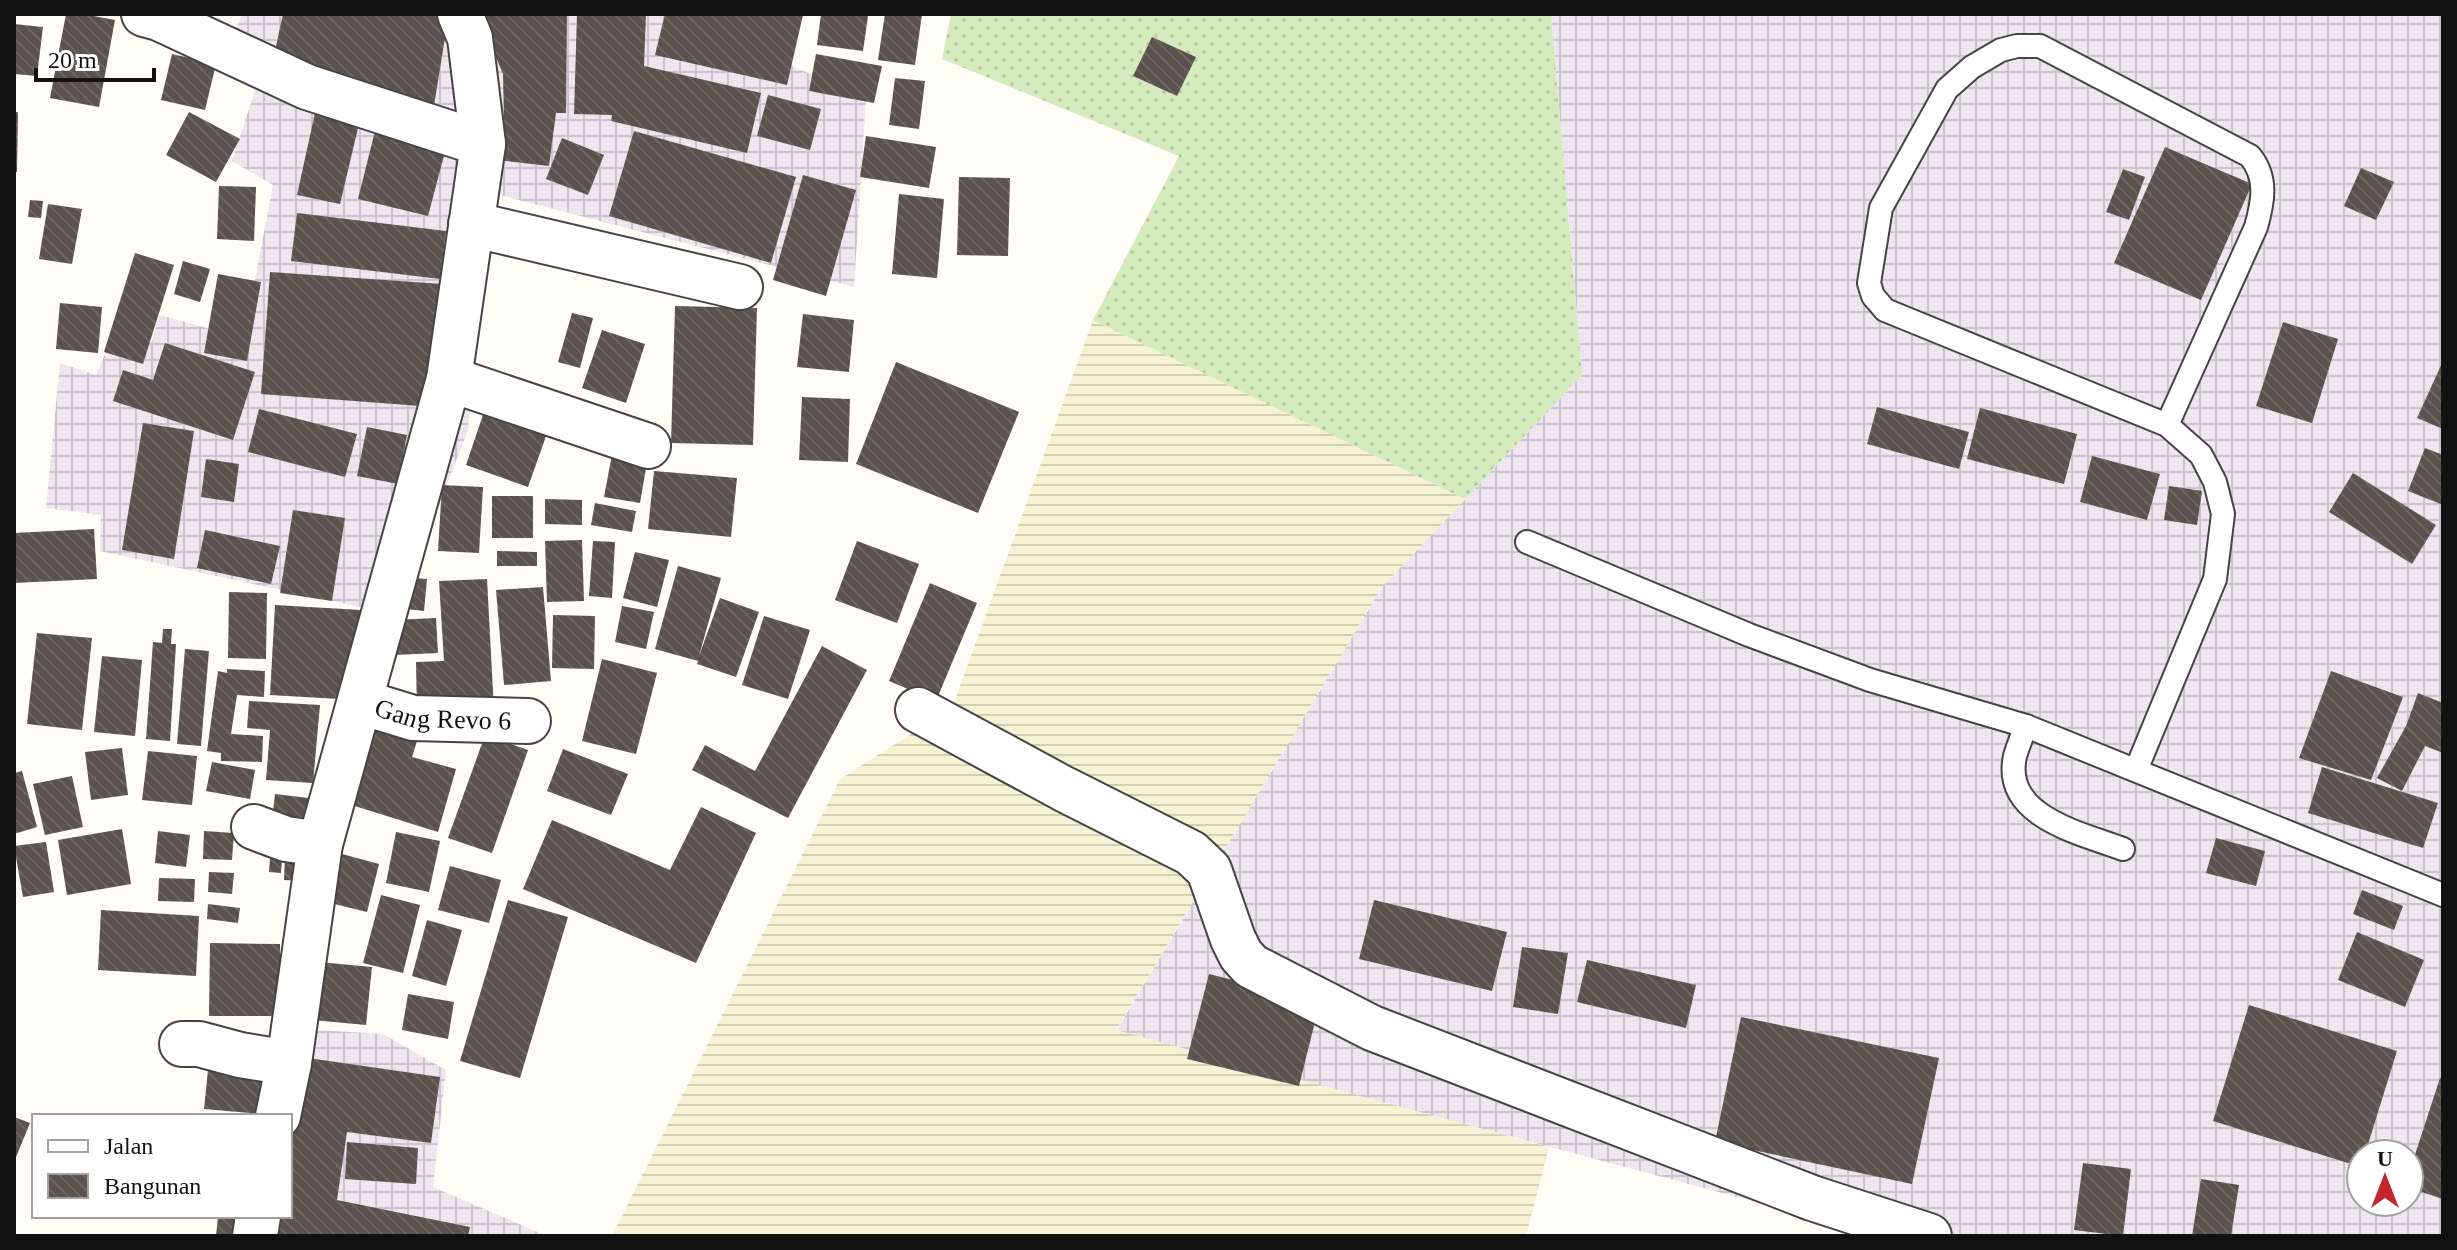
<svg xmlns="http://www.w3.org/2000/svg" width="2457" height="1250" font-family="'Times New Roman',serif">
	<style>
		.industrial { fill: url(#industrial-grid); fill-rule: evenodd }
		.farmland { fill: url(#farmland-rules) }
		.grass { fill: url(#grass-dots) }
		.building { fill: url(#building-back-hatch) }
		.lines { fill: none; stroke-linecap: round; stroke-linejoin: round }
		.service-casing { stroke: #444; stroke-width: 26 }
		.minor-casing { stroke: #444; stroke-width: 48 }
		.service { stroke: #fff; stroke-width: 22 }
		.minor { stroke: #fff; stroke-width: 44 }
		.labels { text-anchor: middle; stroke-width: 8; stroke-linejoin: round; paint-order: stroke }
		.street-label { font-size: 26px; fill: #111; stroke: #fff }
	</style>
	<defs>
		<pattern id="industrial-grid" width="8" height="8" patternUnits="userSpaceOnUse" patternTransform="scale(2)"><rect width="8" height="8" fill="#eee6ef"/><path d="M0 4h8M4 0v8" fill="none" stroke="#cbc4cc"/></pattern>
		<pattern id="farmland-rules" width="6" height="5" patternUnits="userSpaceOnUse" patternTransform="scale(2)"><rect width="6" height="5" fill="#f6f3d4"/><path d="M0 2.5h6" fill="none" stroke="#d2cfb5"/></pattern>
		<pattern id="grass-dots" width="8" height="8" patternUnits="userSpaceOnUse" patternTransform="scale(2)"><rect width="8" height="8" fill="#d5ebbd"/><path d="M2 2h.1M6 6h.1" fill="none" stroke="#b6c8a1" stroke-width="1.8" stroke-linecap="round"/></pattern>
		<pattern id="building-back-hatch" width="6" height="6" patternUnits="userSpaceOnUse" patternTransform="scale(2)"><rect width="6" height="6" fill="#5a524d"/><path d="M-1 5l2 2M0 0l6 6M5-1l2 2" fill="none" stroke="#6d6662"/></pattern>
	</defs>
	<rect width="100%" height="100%" fill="#fffdf5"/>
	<g class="industrial">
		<path d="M243 14H799L788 64 866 99 854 287 492 193 468 430 397 615 100 551 101 515 46 508 60 363 96 375 114 333 152 342 159 315 244 338 273 185 232 161 270 44 236 28Z"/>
		<path d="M1551 14H2443V1236H1883L1116 1031 1382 587 1582 375ZM2361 1154H2409V1202H2361Z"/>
		<path d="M300 1029 383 1034 446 1070 433 1187 547 1236H254L290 1216Z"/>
	</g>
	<path class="farmland" d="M1093 320 1465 499 1382 587 1116 1030 1549 1147 1526 1236H612L840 779 952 708Z"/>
	<path class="grass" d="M951 14H1551L1582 375 1465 499 1093 320 1179 156 942 59Z"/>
	<g class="building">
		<path d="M66 14H83L115 20 99 107 50 98Z"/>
		<path d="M283 14H430L448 19 433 112 272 65Z"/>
		<path d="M478 14H567L566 113H556L549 166 498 160 504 112 503 74Z"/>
		<path d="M577 14H646L644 66 761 93 747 153 611 121 612 115 574 114Z"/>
		<path d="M665 14 803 15 787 85 655 55Z"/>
		<path d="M821 14 868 16 863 51 817 45Z"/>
		<path d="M885 14H922L915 65 878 60Z"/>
		<path d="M14 24 43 27 37 76 14 74Z"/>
		<path d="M1152 37 1196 57 1177 96 1133 76Z"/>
		<path d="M172 54 216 64 205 110 161 100Z"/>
		<path d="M816 54 882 66 874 103 809 91Z"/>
		<path d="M895 78 925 81 919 129 889 125Z"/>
		<path d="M768 95 821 109 810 150 757 136Z"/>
		<path d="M14 112H18L17 172H14Z"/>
		<path d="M189 112 240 139 216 182 166 155Z"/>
		<path d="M315 113 359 124 340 204 297 195Z"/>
		<path d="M375 131 446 148 428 216 358 199Z"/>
		<path d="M634 131 796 177 771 263 609 216Z"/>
		<path d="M866 136 936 147 929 188 860 177Z"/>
		<path d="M562 138 604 155 588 195 546 179Z"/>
		<path d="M2165 147 2252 184 2201 300 2114 263Z"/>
		<path d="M2361 168 2394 182 2376 220 2344 206Z"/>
		<path d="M2123 169 2145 177 2129 220 2106 212Z"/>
		<path d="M803 175 856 190 826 296 773 280Z"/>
		<path d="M959 177 1010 178 1008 256 957 255Z"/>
		<path d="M219 186 256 187 254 241 217 239Z"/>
		<path d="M899 194 944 199 937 278 892 274Z"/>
		<path d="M30 200 43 201 41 218 28 217Z"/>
		<path d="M48 204 82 209 72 264 39 259Z"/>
		<path d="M297 213 446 231 440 279 291 261Z"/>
		<path d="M135 253 174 265 143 364 104 352Z"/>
		<path d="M183 261 210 269 200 302 174 294Z"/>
		<path d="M270 272 442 284 434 407 261 394Z"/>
		<path d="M218 274 261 282 247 361 204 353Z"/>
		<path d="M60 303 102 307 98 353 56 349Z"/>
		<path d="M675 306 757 308 753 445 671 443Z"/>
		<path d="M572 313 593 318 580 368 558 362Z"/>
		<path d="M803 314 854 320 849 372 797 367Z"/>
		<path d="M2283 322 2338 339 2312 423 2256 406Z"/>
		<path d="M602 330 645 344 626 403 582 388Z"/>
		<path d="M165 343 255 372 233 440 113 401 123 370 153 380Z"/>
		<path d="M2443 361V429L2417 418Z"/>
		<path d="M896 362 1019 412 978 513 856 464Z"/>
		<path d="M802 397 850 399 848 462 799 460Z"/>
		<path d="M488 400 551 422 528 487 466 465Z"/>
		<path d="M1877 407 1969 432 1959 469 1867 444Z"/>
		<path d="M1980 408 2077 434 2064 484 1967 459Z"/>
		<path d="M259 409 357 434 345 477 248 452Z"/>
		<path d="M143 423 194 431 174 559 122 550Z"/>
		<path d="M367 427 407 435 398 484 357 476Z"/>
		<path d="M614 444 649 451 640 503 604 497Z"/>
		<path d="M2425 448 2443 455V505L2408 491Z"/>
		<path d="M2092 456 2160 474 2147 520 2080 502Z"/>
		<path d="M206 459 239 464 234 502 201 497Z"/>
		<path d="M654 471 737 478 731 537 648 529Z"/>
		<path d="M2353 473 2436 525 2412 564 2329 512Z"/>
		<path d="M442 485 483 487 479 553 438 551Z"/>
		<path d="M2169 486 2202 491 2197 525 2164 520Z"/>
		<rect x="492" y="496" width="41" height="42"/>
		<path d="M545 499 582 500V525L545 524Z"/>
		<path d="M595 503 636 511 632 532 591 525Z"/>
		<path d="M293 510 345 518 332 601 280 593Z"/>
		<path d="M94 529 97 579 14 583V533Z"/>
		<path d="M205 530 280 546 271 584 197 568Z"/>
		<path d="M582 540 584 601 547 602 545 541Z"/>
		<path d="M593 541 615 542 612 598 589 596Z"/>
		<path d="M857 541 919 564 897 623 835 600Z"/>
		<path d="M497 551 537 552V566H497Z"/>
		<path d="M635 552 669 560 657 607 623 598Z"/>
		<path d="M678 566 721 578 699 656 720 598 759 612 736 677 697 664 698 661 655 649Z"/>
		<path d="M402 577 427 579 424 611 398 608Z"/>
		<path d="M487 579 494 710 417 712 416 662 444 661 439 581Z"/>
		<path d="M930 583 977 603 936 701 889 681Z"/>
		<path d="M543 587 551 681 504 685 496 590Z"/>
		<path d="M229 592 267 593 266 659 228 658Z"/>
		<path d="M275 605 361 610 356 700 270 695Z"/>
		<path d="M622 606 654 612 646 649 615 642Z"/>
		<path d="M553 615 595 616 594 669 552 668Z"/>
		<path d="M764 616 810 630 788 699 742 685Z"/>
		<path d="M436 618 438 653 394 655 392 620Z"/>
		<path d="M163 629H172L171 644H176L170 741 146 739 153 642 162 643Z"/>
		<path d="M37 633 92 638 82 730 27 724Z"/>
		<path d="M822 646 867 670 788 818 692 770 705 745 755 771Z"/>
		<path d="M185 649 209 651 201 746 177 744Z"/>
		<path d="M102 656 142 660 135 736 94 732Z"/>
		<path d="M602 659 657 673 636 754 582 741Z"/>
		<path d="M227 669 265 671 264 697 237 695 231 734 263 736 262 762 221 761V753L207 751 218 671 227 673Z"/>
		<path d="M2331 671 2403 697 2371 780 2299 758Z"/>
		<path d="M2418 693 2443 703V753L2425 746 2402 791 2377 778 2406 726Z"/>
		<path d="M249 701 320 705 313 783 266 780 270 730 247 728Z"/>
		<path d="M369 723 418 738 412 757 456 769 438 832 345 803Z"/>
		<path d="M485 735 528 750 492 853 448 838Z"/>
		<path d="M122 748 128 795 91 800 85 752Z"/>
		<path d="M563 749 628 774 611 815 547 791Z"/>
		<path d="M148 751 197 756 192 805 142 800Z"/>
		<path d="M212 762 255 770 250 799 206 791Z"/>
		<path d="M2322 767 2438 803 2423 848 2308 813Z"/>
		<path d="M22 771 37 827 14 834V773Z"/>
		<path d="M72 776 83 827 45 835 33 784Z"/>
		<path d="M275 794 325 800 321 835 271 829Z"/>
		<path d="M701 807 756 833 696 963 523 889 552 820 670 870Z"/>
		<path d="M122 829 131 884 67 895 58 840Z"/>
		<path d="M158 831 190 835 186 867 155 863Z"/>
		<path d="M204 831 234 833 232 860 203 859Z"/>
		<path d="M396 832 440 841 429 892 386 883Z"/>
		<path d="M2216 838 2265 851 2256 886 2206 873Z"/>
		<path d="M46 842 54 892 23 897 14 846Z"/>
		<path d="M271 846H283L281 873 269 872Z"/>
		<path d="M331 851 379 864 367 912 318 900Z"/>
		<path d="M285 857 307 859 306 881 284 880Z"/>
		<path d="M450 866 501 880 489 923 438 910Z"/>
		<path d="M209 872 234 873 232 894 208 892Z"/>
		<path d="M159 878 195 879 194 902 158 901Z"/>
		<path d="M2362 890 2403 906 2394 930 2353 914Z"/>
		<path d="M381 895 420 905 403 973 363 963Z"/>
		<path d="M508 900 568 917 520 1078 460 1061Z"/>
		<path d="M1374 900 1507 932 1492 991 1359 959Z"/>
		<path d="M208 904 240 908 238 923 207 919Z"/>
		<path d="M101 910 199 916 196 976 98 970Z"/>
		<path d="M427 920 462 930 446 986 412 976Z"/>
		<path d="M2357 932 2424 960 2405 1007 2338 980Z"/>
		<path d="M210 943 280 944V1016H209Z"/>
		<path d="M1522 947 1568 953 1558 1014 1513 1007Z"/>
		<path d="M1587 960 1696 985 1686 1028 1577 1002Z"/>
		<path d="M319 962 372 967 366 1025 312 1020Z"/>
		<path d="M1209 974 1320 1002 1299 1086 1187 1059Z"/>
		<path d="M408 994 454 1002 448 1039 402 1030Z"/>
		<path d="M2249 1005 2397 1051 2365 1154H2361V1167L2213 1121Z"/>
		<path d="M1741 1017 1939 1058 1912 1184 1715 1142Z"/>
		<path d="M301 1057 440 1077 431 1143 347 1132 337 1200 470 1227 468 1236H275L278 1216H290V1132Z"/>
		<path d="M209 1060 266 1065 262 1114 204 1109Z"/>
		<path d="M2440 1078 2443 1079V1199L2409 1188V1173Z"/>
		<path d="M14 1117 30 1123 14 1162Z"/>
		<path d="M347 1142 418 1148 416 1184 345 1179Z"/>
		<path d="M2083 1163 2131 1169 2123 1236 2074 1230Z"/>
		<path d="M2201 1179 2239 1185 2231 1236H2192Z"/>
		<path d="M218 1216H245L243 1236H216Z"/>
	</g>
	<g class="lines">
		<g class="service-casing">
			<g id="service">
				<path d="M1527 542 1749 635 1870 680 2026 726 2443 895"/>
				<path d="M2026 726C2022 736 2018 746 2015 756 2002 817 2081 833 2123 849"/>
				<path d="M2136 770 2215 579 2223 514 2215 482 2201 455 2167 425 1885 310 1873 296 1869 283 1881 208 1947 89 1972 67 2001 50 2017 46H2040L2250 156C2268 178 2263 202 2256 227L2167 425"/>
			</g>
		</g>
		<g class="minor-casing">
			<g id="minor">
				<path d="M144 14 159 18 307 87 483 144 449 379 320 844 289 1063 278 1116"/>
				<path d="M460 14 470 38 483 144"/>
				<path d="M471 224 740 287"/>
				<path d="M449 379 648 446"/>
				<path id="s1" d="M361 702 413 718 528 721"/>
				<path d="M918 710 1064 789 1191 853 1209 870 1233 939 1241 955 1251 966 1372 1028 1812 1198 1929 1236"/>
				<path d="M254 827 286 839 320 844"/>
				<path d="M182 1044H199L240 1055 289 1063"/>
				<path d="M255 1236 258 1216"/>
			</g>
		</g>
		<use href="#service" class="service"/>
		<use href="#minor" class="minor"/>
	</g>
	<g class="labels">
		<g class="street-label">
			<text dy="9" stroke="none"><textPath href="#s1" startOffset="84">Gang Revo 6</textPath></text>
		</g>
	</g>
	<rect width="2457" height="1250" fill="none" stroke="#111111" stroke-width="32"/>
	<rect x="32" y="1114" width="260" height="104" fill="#ffffff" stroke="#a0a0a0" stroke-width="2"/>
	<rect x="48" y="1140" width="40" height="12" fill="#ffffff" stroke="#a0a0a0" stroke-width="2"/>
	<text x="104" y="1154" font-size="24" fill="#111111">Jalan</text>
	<rect x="48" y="1174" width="40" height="24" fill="url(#building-back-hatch)" stroke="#a0a0a0" stroke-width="2"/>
	<text x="104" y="1194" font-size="24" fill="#111111">Bangunan</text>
	<g transform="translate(2385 1178)"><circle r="38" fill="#ffffff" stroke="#a0a0a0" stroke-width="2"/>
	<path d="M0-6L14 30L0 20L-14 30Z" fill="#c4262e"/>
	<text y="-12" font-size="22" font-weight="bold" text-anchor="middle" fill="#111111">U</text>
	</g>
	<path d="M36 68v12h118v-12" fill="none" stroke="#111111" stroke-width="4"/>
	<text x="48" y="68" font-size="24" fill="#111111" stroke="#ffffff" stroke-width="6" paint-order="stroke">20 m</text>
</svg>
